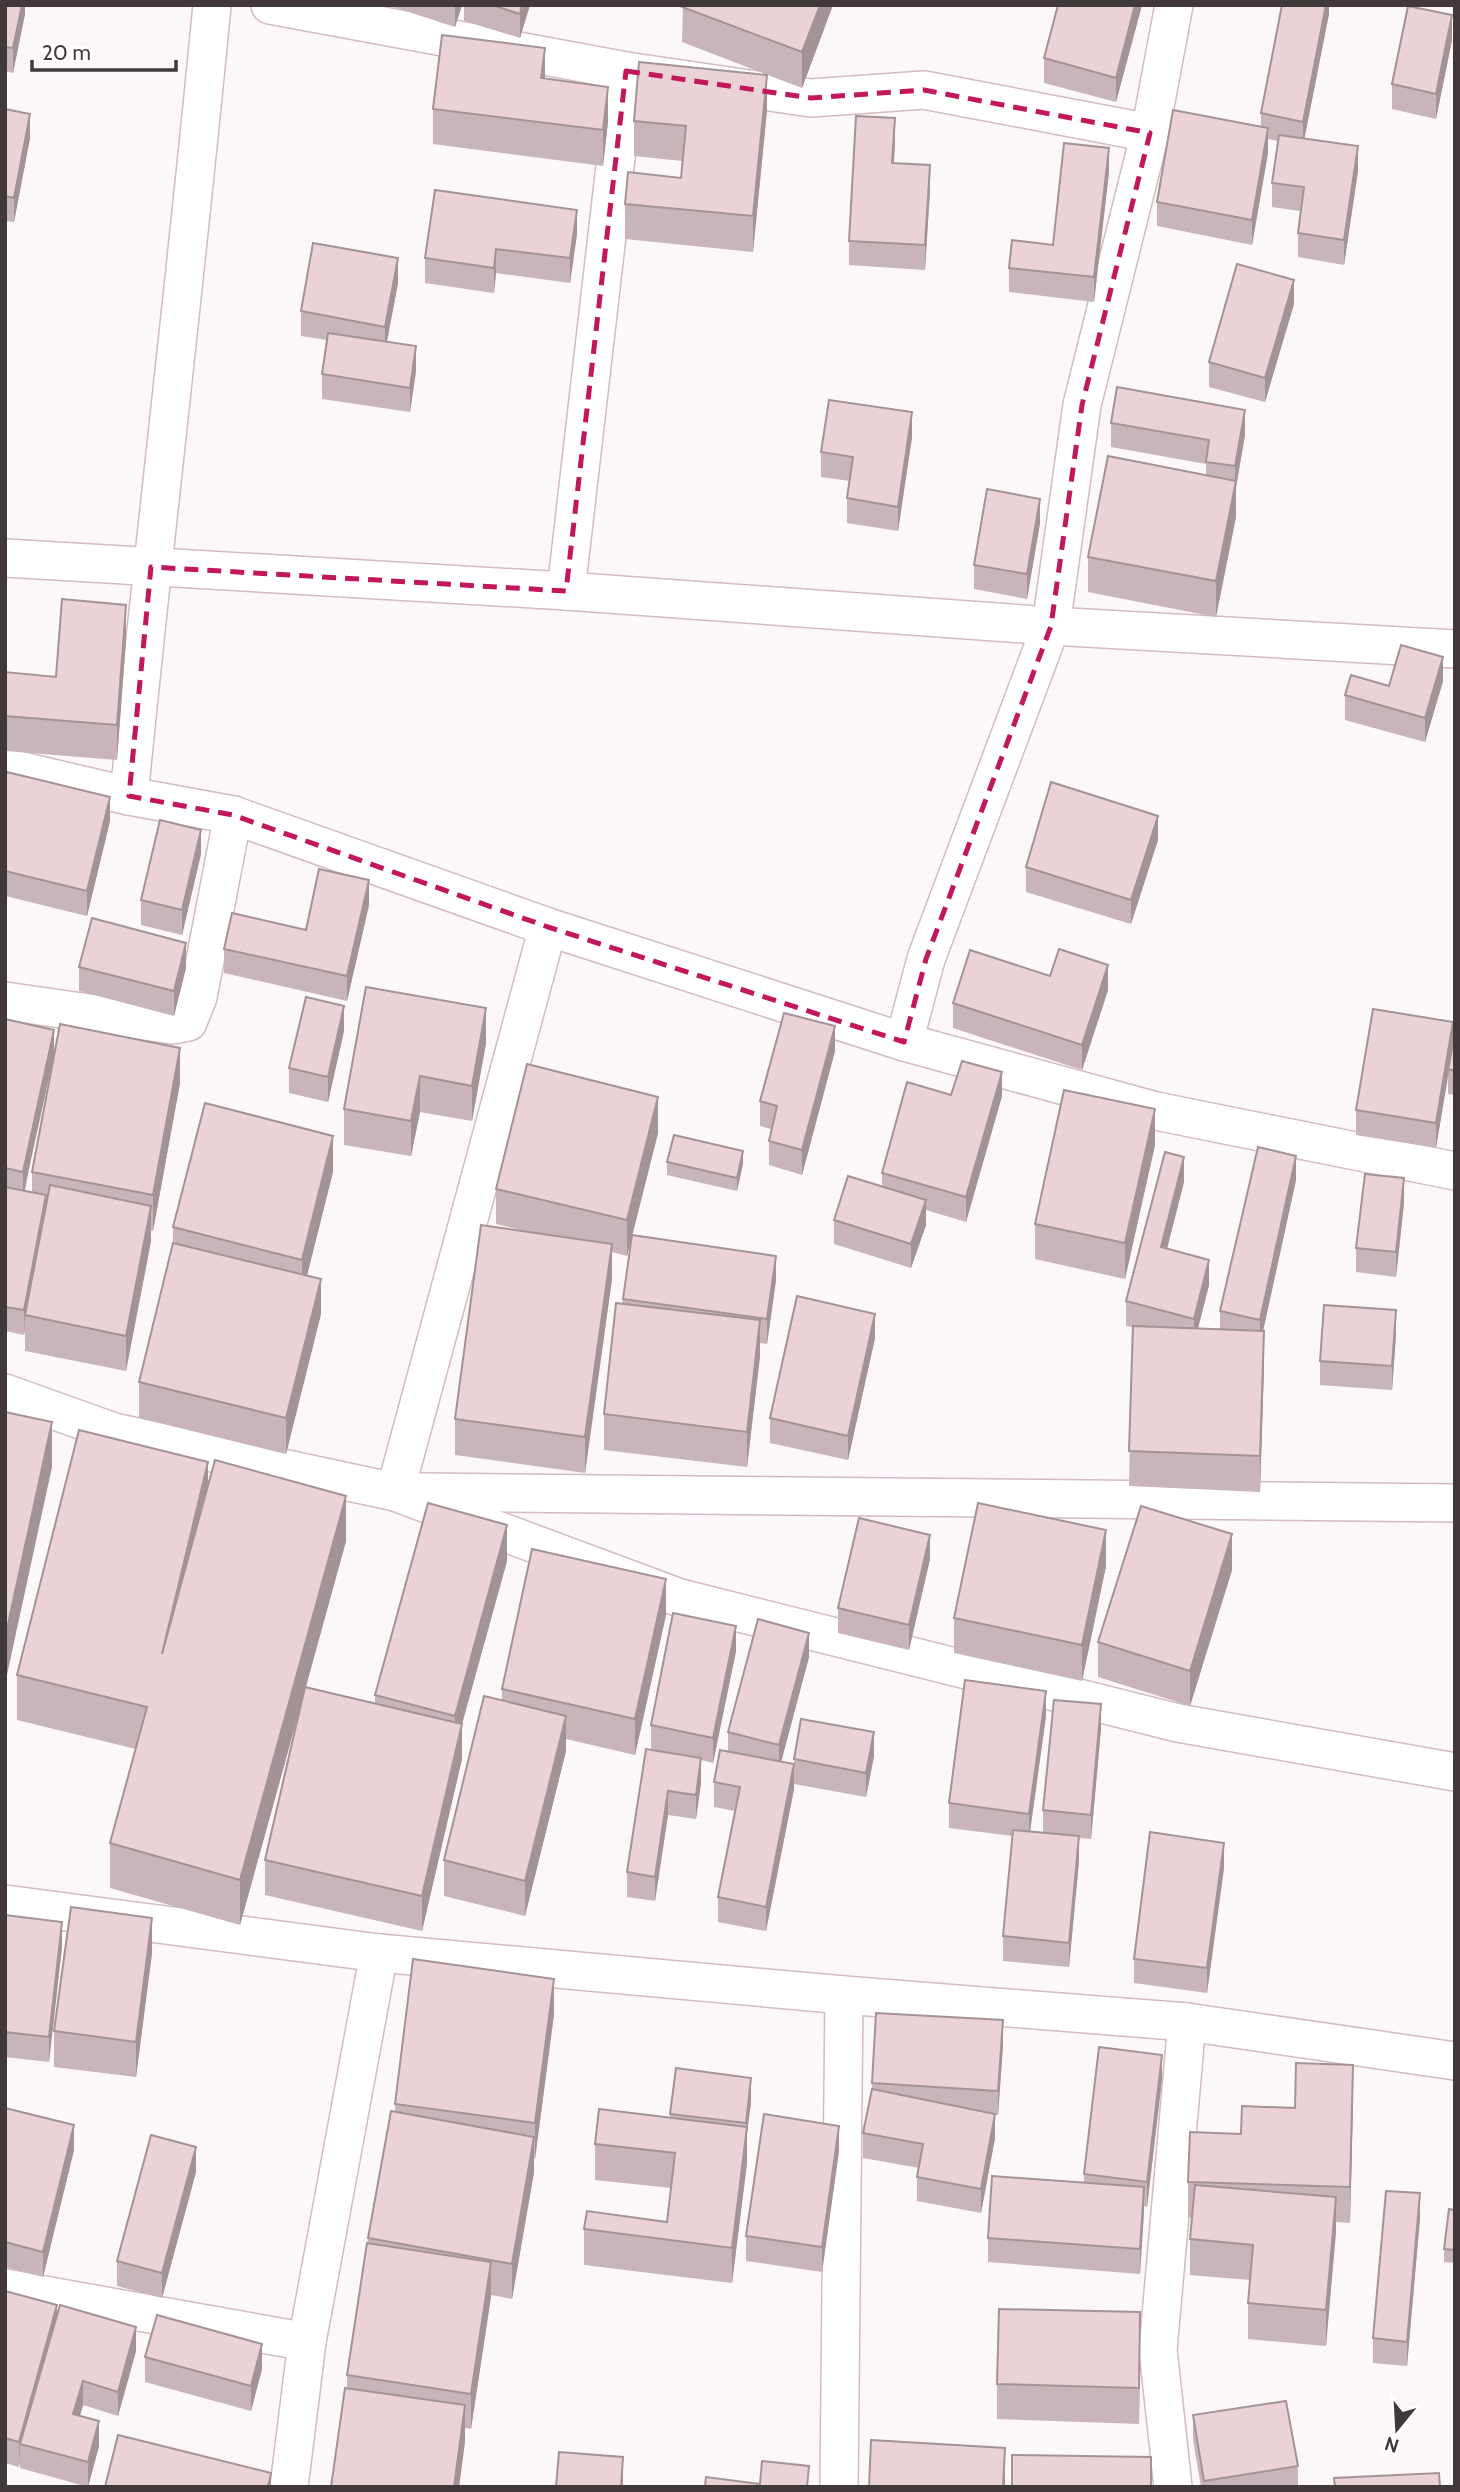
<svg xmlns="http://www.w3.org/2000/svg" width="1460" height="2492" font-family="Cabin,sans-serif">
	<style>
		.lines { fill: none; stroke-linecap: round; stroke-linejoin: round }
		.street-casing { stroke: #d3bbc0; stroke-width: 40 }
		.street { stroke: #fff; stroke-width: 37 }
		.wall { fill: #c9b5b9 }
		.shaded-wall { fill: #a49396 }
		.building { fill: #ead2d7; stroke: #a49396; stroke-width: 2 }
		.marked { fill: none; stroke: #c2185b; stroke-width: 5; stroke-dasharray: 14 9; stroke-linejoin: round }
	</style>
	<rect width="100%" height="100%" fill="#fcf7f8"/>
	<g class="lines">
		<g class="street-casing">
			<g id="street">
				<path d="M270 5 626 71 811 98 924 90 1150 133"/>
				<path d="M5 558 566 591 1051 626 1455 649"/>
				<path d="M566 591 626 71"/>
				<path d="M5 767 129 796 233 815 548 927 904 1042 1156 1111 1455 1171"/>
				<path d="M129 796C155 532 187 269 212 5"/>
				<path d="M5 1001 172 1025 188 1022 198 997 233 815"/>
				<path d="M904 1042 926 959 1051 626 1082 405 1150 133 1174 5"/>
				<path d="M5 1393 114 1432 395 1492 680 1598 1178 1723 1455 1772"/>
				<path d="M395 1492 548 927"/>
				<path d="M421 1492 1455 1503"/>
				<path d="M5 1904 379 1953 844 1995 1187 2022 1455 2061"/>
				<path d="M5 2288 307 2342"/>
				<path d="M289 2487 307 2342 379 1953"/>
				<path d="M839 2487 844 1995"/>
				<path d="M1173 2487 1158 2350 1187 2022"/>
			</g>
		</g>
		<use href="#street" class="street"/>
	</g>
	<g class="wall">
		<path d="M5 5H25V14L13 73 5 71Z"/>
		<path d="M387 5H462L455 27Z"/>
		<path d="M464 5H530L520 38 464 21Z"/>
		<path d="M683 5H833L802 88 682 42Z"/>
		<path d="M1058 5H1142L1116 102 1044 83V58Z"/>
		<path d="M1329 5V14L1304 139 1358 171 1344 265 1298 257V233L1300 211 1272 207V183L1278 141 1268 139V153L1252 245 1157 226V202L1261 127V113Z"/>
		<path d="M1452 40 1436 119 1392 109V84Z"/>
		<path d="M545 79 608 122 603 166 433 144V109Z"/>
		<path d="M5 109 30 138 14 222 5 221Z"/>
		<path d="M767 110 753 252 625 239V204L681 178 682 161 634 156V121Z"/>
		<path d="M895 143 894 163 930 190 925 270 849 265V241Z"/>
		<path d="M1109 172 1094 302 1009 292V268L1053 245Z"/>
		<path d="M577 234 570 283 496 273 494 293 425 283V258Z"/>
		<path d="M398 283 387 342 416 371 410 412 322 399V374L327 340 301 336V311Z"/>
		<path d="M1294 304 1265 402 1209 387V362Z"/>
		<path d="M1111 423 1245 435 1236 487V517L1216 617 1088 592V557L1206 475V464L1111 447Z"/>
		<path d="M912 437 898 531 847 523V498L850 481 821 477V452Z"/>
		<path d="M1040 523 1027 599 974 589V565Z"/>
		<path d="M126 640 117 760 5 751V672L56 677Z"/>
		<path d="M1443 681 1425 742 1345 720V695L1389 686Z"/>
		<path d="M5 778 110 821 87 916 5 896Z"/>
		<path d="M1158 840 1131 924 1026 892V867Z"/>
		<path d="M201 854 182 935 141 925V900Z"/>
		<path d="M369 905 347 1001 224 973V949L306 930Z"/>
		<path d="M79 967 186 968 174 1016 79 991Z"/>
		<path d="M1050 976 1108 990 1082 1070 953 1028V1003Z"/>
		<path d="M5 1019 54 1030 25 1191 32 1192V1172L180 1083 153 1231H151V1241L126 1371 25 1351V1331L24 1335 5 1331Z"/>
		<path d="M344 1031 328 1102 289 1093V1068Z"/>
		<path d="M1455 1034V1095L1448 1094V1073L1436 1148 1356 1135V1110L1453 1045Z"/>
		<path d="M486 1043 472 1121 420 1112 411 1156 344 1145V1109Z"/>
		<path d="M835 1051 802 1175 769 1165V1141L771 1129 760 1126V1101Z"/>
		<path d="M951 1095 1002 1096 966 1222 926 1210V1225L911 1268 834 1244V1220L882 1186V1173Z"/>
		<path d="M658 1133 627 1256 612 1252V1279L585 1473 455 1455V1419L529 1232 496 1224V1189Z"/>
		<path d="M1155 1145 1125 1279 1035 1259V1224Z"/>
		<path d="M667 1162 743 1164 737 1191 667 1175Z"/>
		<path d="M333 1172 307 1276 321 1314 286 1454 139 1418V1382L173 1245V1227Z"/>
		<path d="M1296 1180 1263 1331 1264 1366 1260 1492 1129 1486 1132 1327 1126 1326V1301L1184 1182 1167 1249 1209 1285 1198 1328 1220 1329V1311Z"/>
		<path d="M1404 1203 1396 1277 1356 1272V1248Z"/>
		<path d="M776 1280 767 1344 760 1343V1356L747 1467 604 1450V1414L623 1299Z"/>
		<path d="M1396 1335 1392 1390 1320 1385V1361Z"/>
		<path d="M875 1338 848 1460 770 1443V1418Z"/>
		<path d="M208 1486 346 1541 306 1687 375 1703V1695L507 1561 462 1724V1759L422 1931 265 1895V1860L298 1716 240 1925 110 1888V1843L136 1749 17 1720V1675Z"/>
		<path d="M930 1559 909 1650 838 1633V1608Z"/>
		<path d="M1106 1566 1082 1681 954 1653V1618Z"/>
		<path d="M1232 1570 1190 1706 1098 1677V1642Z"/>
		<path d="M666 1615 635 1755 566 1739V1751L525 1916 444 1896V1860L502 1700V1689Z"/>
		<path d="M736 1651 713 1763 701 1760V1783L696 1819 668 1815 655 1901 627 1897V1872L651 1750V1725Z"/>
		<path d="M809 1657 781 1762 794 1764V1759L874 1756 866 1797 794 1784V1789L766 1931 718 1922V1897L735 1811 714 1807V1782L728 1751V1732Z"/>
		<path d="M1046 1716 1030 1831 1043 1833V1810L1101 1729 1091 1839 1079 1838V1861L1069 1967 1003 1961V1936L1013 1836 949 1828V1803Z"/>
		<path d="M1224 1868 1207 1993 1134 1983V1959Z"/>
		<path d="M5 1915 62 1947 49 2062 5 2057Z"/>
		<path d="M152 1953 136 2077 54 2067V2031Z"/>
		<path d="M554 2014 535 2159 534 2158V2172L512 2299 491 2295 471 2429 465 2428V2441L459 2487H331L347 2389V2375L368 2238 395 2112V2104Z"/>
		<path d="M1003 2045 998 2115H995V2138L981 2213 917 2201V2177L919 2168 863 2158V2133L872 2089V2083Z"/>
		<path d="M1162 2079 1147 2207 1144 2206 1140 2274 988 2262V2238L1084 2183V2174Z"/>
		<path d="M1353 2100 1350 2223 1336 2222 1326 2346 1248 2339V2303L1250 2280 1190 2275V2239L1192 2218H1188V2182L1241 2134 1295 2108Z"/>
		<path d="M751 2102 747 2133V2163L732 2283 584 2265V2229L667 2222 671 2188 595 2180V2144L670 2118V2114Z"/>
		<path d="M5 2108 74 2150 43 2277 5 2267Z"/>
		<path d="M839 2151 822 2272 746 2261V2236Z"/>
		<path d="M196 2172 162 2298 117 2286V2261Z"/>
		<path d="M1455 2210V2263L1444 2262V2249Z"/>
		<path d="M1420 2218 1407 2366 1373 2363V2338Z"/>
		<path d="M5 2291 136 2351 118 2416 83 2405 80 2416 99 2446 88 2487 20 2468V2463L19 2467 5 2463Z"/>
		<path d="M1140 2348 1139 2424 997 2419V2384Z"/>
		<path d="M145 2357 262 2369 251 2411 145 2382Z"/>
		<path d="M1193 2415 1298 2466V2487H1201L1193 2440Z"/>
	</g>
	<g class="shaded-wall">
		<path d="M22 5H25V14L13 73V48Z"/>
		<path d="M455 5H462L455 27Z"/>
		<path d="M522 5H530L520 38V14Z"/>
		<path d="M820 5H833L802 88V52Z"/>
		<path d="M1135 5H1142L1116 102V78Z"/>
		<path d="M1326 5H1329V14L1303 146V122Z"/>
		<path d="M1452 15V40L1436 119V94Z"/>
		<path d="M545 48V83L541 78Z"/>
		<path d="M767 75V110L753 252V216Z"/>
		<path d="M608 87V122L603 166V130Z"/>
		<path d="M30 114V138L14 222V198Z"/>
		<path d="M895 118V143L892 188V163Z"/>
		<path d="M1268 128V153L1252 245V220Z"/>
		<path d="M1358 146V171L1344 265V240Z"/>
		<path d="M1109 148V172L1094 302V277Z"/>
		<path d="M930 165V190L925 270V245Z"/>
		<path d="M577 210V234L570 283V258Z"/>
		<path d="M496 249V273L494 293V268Z"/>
		<path d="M398 258V283L385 351V327Z"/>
		<path d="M1294 280V304L1265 402V378Z"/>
		<path d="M416 346V371L410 412V388Z"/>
		<path d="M1245 410V435L1236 487V517L1216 617V581L1235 485V466Z"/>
		<path d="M912 412V437L898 531V507Z"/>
		<path d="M1040 499V523L1027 599V574Z"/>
		<path d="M126 605V640L117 760V725Z"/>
		<path d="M1443 657V681L1425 742V718Z"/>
		<path d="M110 797V821L87 916V891Z"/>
		<path d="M1158 816V840L1131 924V900Z"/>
		<path d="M201 830V854L182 935V910Z"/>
		<path d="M369 880V905L347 1001V976Z"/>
		<path d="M186 943V968L174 1016V991Z"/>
		<path d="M1108 965V990L1082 1070V1045Z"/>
		<path d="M344 1006V1031L328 1102V1077Z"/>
		<path d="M486 1008V1043L472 1121V1086Z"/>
		<path d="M1453 1022V1047L1436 1148V1123Z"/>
		<path d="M835 1026V1051L802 1175V1150Z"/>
		<path d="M54 1030V1055L23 1196V1172Z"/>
		<path d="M180 1048V1083L153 1231V1195Z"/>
		<path d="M1002 1072V1096L966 1222V1197Z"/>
		<path d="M420 1076V1112L411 1156V1121Z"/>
		<path d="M658 1097V1133L627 1256V1220Z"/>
		<path d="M1155 1109V1145L1125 1279V1243Z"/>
		<path d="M333 1136V1172L302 1295V1260Z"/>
		<path d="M743 1151V1164L737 1191V1178Z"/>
		<path d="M1296 1156V1180L1260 1345V1320Z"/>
		<path d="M1184 1157V1182L1161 1272V1247Z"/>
		<path d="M1404 1178V1203L1396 1277V1252Z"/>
		<path d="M46 1195V1219L25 1315 24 1335V1310Z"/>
		<path d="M926 1200V1225L911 1268V1244Z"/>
		<path d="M151 1206V1241L126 1371V1336Z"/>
		<path d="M612 1244V1279L585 1473V1437Z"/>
		<path d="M776 1256V1280L767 1344V1319Z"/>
		<path d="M1209 1260V1285L1194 1344V1319Z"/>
		<path d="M321 1279V1314L286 1454V1418Z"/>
		<path d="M1396 1310V1335L1392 1390V1366Z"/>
		<path d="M875 1314V1338L848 1460V1436Z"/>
		<path d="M760 1320V1356L747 1467V1432Z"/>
		<path d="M1264 1331V1366L1260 1492V1456Z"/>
		<path d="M52 1422V1467L5 1684V1638Z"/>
		<path d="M208 1462V1507L162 1654Z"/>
		<path d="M346 1496V1541L240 1925V1880Z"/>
		<path d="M507 1525V1561L462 1724V1759L422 1931V1896L455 1752V1716Z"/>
		<path d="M1106 1530V1566L1082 1681V1645Z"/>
		<path d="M1232 1534V1570L1190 1706V1671Z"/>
		<path d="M930 1535V1559L909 1650V1625Z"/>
		<path d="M666 1579V1615L635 1755V1719Z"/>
		<path d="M736 1626V1651L713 1763V1738Z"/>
		<path d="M809 1633V1657L779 1770V1745Z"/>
		<path d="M1046 1691V1716L1029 1839V1814Z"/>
		<path d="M1101 1704V1729L1091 1839V1815Z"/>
		<path d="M566 1716V1751L525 1916V1881Z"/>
		<path d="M874 1732V1756L866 1797V1773Z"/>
		<path d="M701 1758V1783L696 1819V1795Z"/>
		<path d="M794 1764V1789L766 1931V1907Z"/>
		<path d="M668 1791V1815L655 1901V1877Z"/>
		<path d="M1079 1836V1861L1069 1967V1943Z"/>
		<path d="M1224 1843V1868L1207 1993V1968Z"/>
		<path d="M152 1918V1953L136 2077V2042Z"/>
		<path d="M62 1922V1947L49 2062V2037Z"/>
		<path d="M554 1979V2014L535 2159V2123Z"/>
		<path d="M1003 2020V2045L998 2115V2091Z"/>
		<path d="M1162 2055V2079L1147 2207V2182Z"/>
		<path d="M1353 2065V2100L1350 2223V2187Z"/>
		<path d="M751 2078V2102L747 2133V2163L732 2283V2248L746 2142V2123Z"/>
		<path d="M995 2114V2138L981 2213V2189Z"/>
		<path d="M74 2125V2150L43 2277V2252Z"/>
		<path d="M839 2126V2151L822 2272V2247Z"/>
		<path d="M534 2137V2172L512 2299V2264Z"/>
		<path d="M196 2147V2172L162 2298V2273Z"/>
		<path d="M1144 2187V2212L1140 2274V2249Z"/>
		<path d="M1420 2193V2218L1407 2366V2342Z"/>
		<path d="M1336 2197V2233L1326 2346V2310Z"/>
		<path d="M491 2262V2297L471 2429V2394Z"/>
		<path d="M57 2305V2330L20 2444 19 2467V2442Z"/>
		<path d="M1140 2312V2348L1139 2424V2388Z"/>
		<path d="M136 2327V2351L118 2416V2392Z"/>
		<path d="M262 2344V2369L251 2411V2386Z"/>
		<path d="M83 2381V2405L73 2439V2414Z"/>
		<path d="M465 2405V2441L459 2487H454Z"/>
		<path d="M99 2421V2446L88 2487V2462Z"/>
		<path d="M1005 2448V2487H1003Z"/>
		<path d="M623 2457V2487H621Z"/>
		<path d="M271 2473V2487H268Z"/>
	</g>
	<g class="building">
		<path d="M5 5H22L13 48 5 47Z"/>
		<path d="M492 5H522L520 14Z"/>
		<path d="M683 5H820L802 52 682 7Z"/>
		<path d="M1058 5H1135L1116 78 1044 58Z"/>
		<path d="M1282 5H1326L1303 122 1261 113Z"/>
		<path d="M1408 6 1452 15 1436 94 1392 84Z"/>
		<path d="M442 35 545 48 541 78 608 87 603 130 433 109Z"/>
		<path d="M639 62 767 75 753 216 625 204 628 172 681 178 686 126 634 121Z"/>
		<path d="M5 109 30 114 14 198 5 196Z"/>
		<path d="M1173 110 1268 128 1252 220 1157 202Z"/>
		<path d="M856 116 895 118 892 163 930 165 925 245 849 241Z"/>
		<path d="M1279 135 1358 146 1344 240 1298 233 1304 187 1272 183Z"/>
		<path d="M1064 143 1109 148 1094 277 1009 268 1012 240 1053 245Z"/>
		<path d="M435 190 577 210 570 258 496 249 494 268 425 258Z"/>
		<path d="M313 243 398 258 385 327 301 311Z"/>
		<path d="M1237 264 1294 280 1265 378 1209 362Z"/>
		<path d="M328 333 416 346 410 388 322 374Z"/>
		<path d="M1117 387 1245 410 1235 466 1206 462 1209 440 1111 423Z"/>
		<path d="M829 400 912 412 898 507 847 498 853 457 821 452Z"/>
		<path d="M1108 456 1236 481 1216 581 1088 557Z"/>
		<path d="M987 489 1040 499 1027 574 974 565Z"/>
		<path d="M62 599 126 605 117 725 5 716V672L56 677Z"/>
		<path d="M1401 645 1443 657 1425 718 1345 695 1351 675 1389 686Z"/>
		<path d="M7 772 110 797 87 891 5 871V778Z"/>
		<path d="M1051 782 1158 816 1131 900 1026 867Z"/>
		<path d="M160 820 201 830 182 910 141 900Z"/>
		<path d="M319 869 369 880 347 976 224 949 232 913 306 930Z"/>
		<path d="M92 918 186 943 174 991 79 967Z"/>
		<path d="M1059 949 1108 965 1082 1045 953 1003 970 950 1050 976Z"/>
		<path d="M366 987 486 1008 472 1086 420 1076 411 1121 344 1109Z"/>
		<path d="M306 997 344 1006 328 1077 289 1068Z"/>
		<path d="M1373 1009 1453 1022 1436 1123 1356 1110Z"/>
		<path d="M784 1013 835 1026 802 1150 769 1141 777 1106 760 1101Z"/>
		<path d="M5 1019 54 1030 23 1172 5 1168Z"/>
		<path d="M60 1024 180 1048 153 1195 32 1172Z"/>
		<path d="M1455 1034V1071L1448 1069Z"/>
		<path d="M962 1061 1002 1072 966 1197 882 1173 907 1082 951 1095Z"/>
		<path d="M527 1064 658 1097 627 1220 496 1189Z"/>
		<path d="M1064 1090 1155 1109 1125 1243 1035 1224Z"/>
		<path d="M205 1103 333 1136 302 1260 173 1227Z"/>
		<path d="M674 1135 743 1151 737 1178 667 1162Z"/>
		<path d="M1258 1147 1296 1156 1260 1320 1220 1311Z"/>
		<path d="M1165 1152 1184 1157 1161 1247 1209 1260 1194 1319 1126 1301Z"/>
		<path d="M1365 1174 1404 1178 1396 1252 1356 1248Z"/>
		<path d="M848 1176 926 1200 911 1244 834 1220Z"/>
		<path d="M50 1185 151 1206 126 1336 25 1315Z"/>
		<path d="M5 1187 46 1195 24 1310 5 1307Z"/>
		<path d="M481 1225 612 1244 585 1437 455 1419Z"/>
		<path d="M632 1235 776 1256 767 1319 623 1299Z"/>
		<path d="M173 1243 321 1279 286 1418 139 1382Z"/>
		<path d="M797 1296 875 1314 848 1436 770 1418Z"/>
		<path d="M616 1303 760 1320 747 1432 604 1414Z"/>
		<path d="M1324 1305 1396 1310 1392 1366 1320 1361Z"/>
		<path d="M1133 1326 1264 1331 1260 1456 1129 1451Z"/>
		<path d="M5 1412 52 1422 5 1638Z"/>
		<path d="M79 1430 208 1462 162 1654 215 1460 346 1496 240 1880 110 1843 147 1707 17 1675Z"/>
		<path d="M428 1503 507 1525 455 1716 375 1695Z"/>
		<path d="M978 1503 1106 1530 1082 1645 954 1618Z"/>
		<path d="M1141 1506 1232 1534 1190 1671 1098 1642Z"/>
		<path d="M859 1518 930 1535 909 1625 838 1608Z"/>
		<path d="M532 1549 666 1579 635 1719 502 1689Z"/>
		<path d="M673 1613 736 1626 713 1738 651 1725Z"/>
		<path d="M758 1619 809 1633 779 1745 728 1732Z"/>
		<path d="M965 1680 1046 1691 1029 1814 949 1803Z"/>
		<path d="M305 1687 462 1724 422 1896 265 1860Z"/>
		<path d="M484 1696 566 1716 525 1881 444 1860Z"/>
		<path d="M1054 1700 1101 1704 1091 1815 1043 1810Z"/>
		<path d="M801 1719 874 1732 866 1773 794 1759Z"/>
		<path d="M646 1749 701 1758 696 1795 668 1791 655 1877 627 1872Z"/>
		<path d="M720 1750 794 1764 766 1907 718 1897 740 1787 714 1782Z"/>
		<path d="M1013 1830 1079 1836 1069 1943 1003 1936Z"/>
		<path d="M1150 1832 1224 1843 1207 1968 1134 1959Z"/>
		<path d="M71 1907 152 1918 136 2042 54 2031Z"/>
		<path d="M5 1915 62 1922 49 2037 5 2032Z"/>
		<path d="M413 1959 554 1979 535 2123 395 2104Z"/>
		<path d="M876 2013 1003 2020 998 2091 872 2083Z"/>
		<path d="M1099 2047 1162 2055 1147 2182 1084 2174Z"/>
		<path d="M1296 2063 1353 2065 1350 2187 1188 2182 1190 2132 1241 2134 1242 2106 1295 2108Z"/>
		<path d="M676 2068 751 2078 746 2123 670 2114Z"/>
		<path d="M872 2089 995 2114 981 2189 917 2177 923 2144 863 2133Z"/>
		<path d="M5 2108 74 2125 43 2252 5 2242Z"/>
		<path d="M599 2109 747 2127 732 2248 584 2229 587 2211 667 2222 675 2153 595 2144Z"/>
		<path d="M391 2111 534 2137 512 2264 368 2238Z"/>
		<path d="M764 2114 839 2126 822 2247 746 2236Z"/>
		<path d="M151 2135 196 2147 162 2273 117 2261Z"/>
		<path d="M992 2176 1144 2187 1140 2249 988 2238Z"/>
		<path d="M1195 2185 1336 2197 1326 2310 1248 2303 1253 2245 1190 2239Z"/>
		<path d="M1386 2191 1420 2193 1407 2342 1373 2338Z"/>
		<path d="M1449 2209 1455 2210V2250L1444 2249Z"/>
		<path d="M367 2243 491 2262 471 2394 347 2375Z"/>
		<path d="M5 2291 57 2305 19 2442 5 2438Z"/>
		<path d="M60 2305 136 2327 118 2392 83 2381 73 2414 99 2421 88 2462 20 2444Z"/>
		<path d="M999 2309 1140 2312 1139 2388 997 2384Z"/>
		<path d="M157 2315 262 2344 251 2386 145 2357Z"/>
		<path d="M345 2388 465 2405 454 2487H331Z"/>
		<path d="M1286 2401 1298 2466 1204 2481 1193 2415Z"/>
		<path d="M118 2435 271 2473 268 2487H105Z"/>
		<path d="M871 2440 1005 2448 1003 2487H869Z"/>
		<path d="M559 2452 623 2457 621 2487H556Z"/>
		<path d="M1012 2455 1151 2457V2487H1012Z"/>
		<path d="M762 2461 809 2466 807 2487H705L706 2477 760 2484Z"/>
		<path d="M1439 2473 1440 2487H1335L1334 2478Z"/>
	</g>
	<path class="marked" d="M626 71 811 98 924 90 1150 133 1082 405 1051 626 926 959 904 1042 548 927 233 815 129 796 151 567 566 591Z"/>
	<rect width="1460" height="2492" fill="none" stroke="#41383a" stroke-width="14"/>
	<g transform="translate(1397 2429) rotate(198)" stroke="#ffffff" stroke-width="5" paint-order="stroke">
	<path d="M0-5L12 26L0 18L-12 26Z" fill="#41383a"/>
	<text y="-10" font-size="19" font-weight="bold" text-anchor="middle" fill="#41383a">N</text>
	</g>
	<path d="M32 60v10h144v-10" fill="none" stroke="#41383a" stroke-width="3.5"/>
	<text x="42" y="60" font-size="21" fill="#41383a" stroke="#ffffff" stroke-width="5" paint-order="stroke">20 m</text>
</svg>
